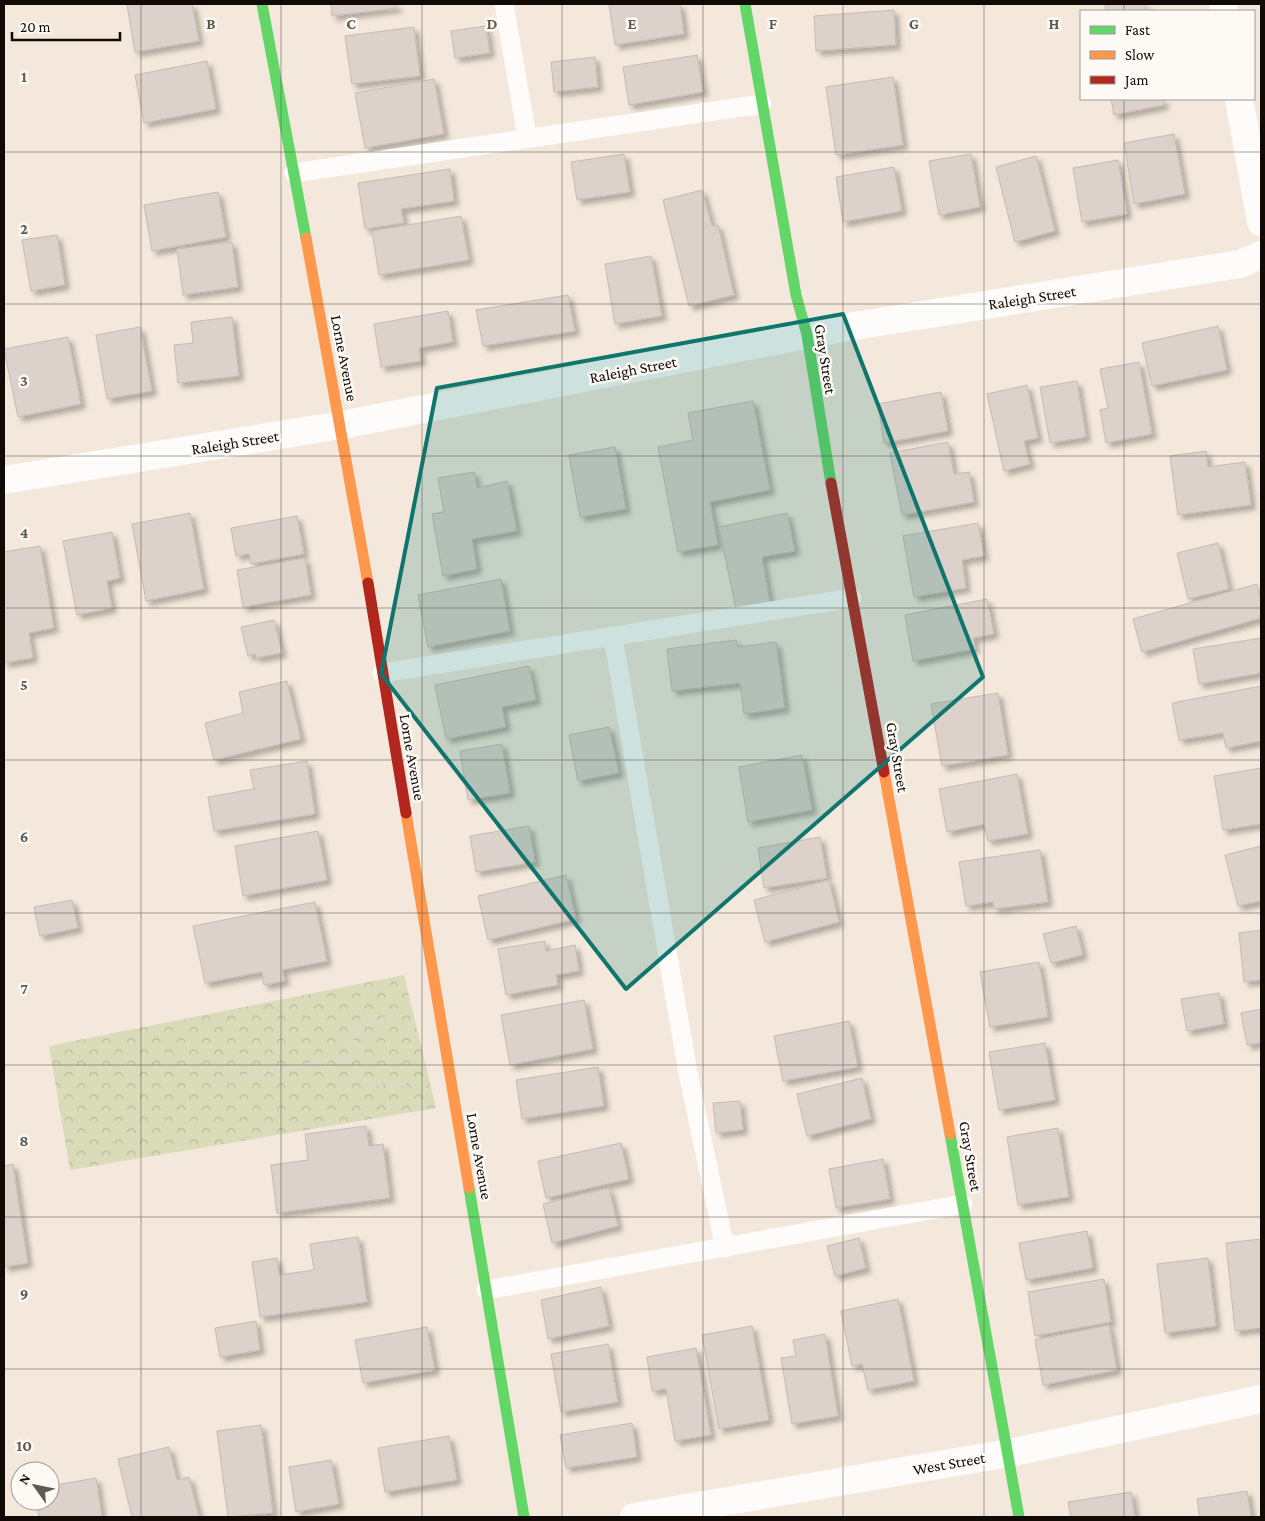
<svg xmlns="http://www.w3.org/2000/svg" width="1265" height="1521" font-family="'Crimson Pro',serif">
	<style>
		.park { fill: url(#park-crowns) }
		.building { fill: #ddd2cb; stroke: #c6bbb4; filter: url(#shadow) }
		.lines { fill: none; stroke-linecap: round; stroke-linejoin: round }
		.path { stroke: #dcd8d4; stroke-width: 3; stroke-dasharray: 4 4; stroke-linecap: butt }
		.lane { stroke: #fdfcfa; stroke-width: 19 }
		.street { stroke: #fdfcfa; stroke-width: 28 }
		.fast { stroke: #63d668; stroke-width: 11 }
		.slow { stroke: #ff974d; stroke-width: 11 }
		.jam { stroke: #b3261e; stroke-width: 11 }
		.marked { fill: #0f766e; fill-opacity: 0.2; stroke: #0f766e; stroke-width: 4; stroke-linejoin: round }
		.grid { fill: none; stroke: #615850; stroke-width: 1; stroke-opacity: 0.55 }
		.labels { text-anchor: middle; stroke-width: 5; stroke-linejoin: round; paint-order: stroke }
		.street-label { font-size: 16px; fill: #120b05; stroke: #fdf9f4 }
		.grid-label { font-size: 16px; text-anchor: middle; font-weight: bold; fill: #615850; stroke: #fdf9f4; stroke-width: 5; stroke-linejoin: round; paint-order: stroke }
	</style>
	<defs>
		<pattern id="park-crowns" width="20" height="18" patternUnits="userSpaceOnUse" patternTransform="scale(1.25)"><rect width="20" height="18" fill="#d9dbb9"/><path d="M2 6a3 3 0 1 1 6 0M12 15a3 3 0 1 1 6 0" fill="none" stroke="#b9bb9e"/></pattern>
		<filter id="shadow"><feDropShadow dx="4.5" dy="4.5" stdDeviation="2.5" flood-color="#0004"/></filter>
	</defs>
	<rect width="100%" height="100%" fill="#f3e8db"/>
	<path class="park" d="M404 975 436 1108 70 1170 49 1046Z"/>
	<g class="building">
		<path d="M137 4H192L199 41 135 52 127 5Z"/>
		<path d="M331 4H396L397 8 332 16Z"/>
		<path d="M609 4H680L684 34 615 45Z"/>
		<path d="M1105 4H1145L1146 11H1106Z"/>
		<path d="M894 10 896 45 816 51 814 16Z"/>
		<path d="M486 26 490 53 455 58 451 31Z"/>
		<path d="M414 27 420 76 352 84 345 36Z"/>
		<path d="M697 55 703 92 629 105 623 67Z"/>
		<path d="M595 57 598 87 554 92 551 62Z"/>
		<path d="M207 61 216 109 144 123 135 75Z"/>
		<path d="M893 77 903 145 836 155 826 87Z"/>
		<path d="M434 79 444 134 365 148 355 93Z"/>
		<path d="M1111 99H1163L1164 105 1114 115Z"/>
		<path d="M1174 134 1185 194 1134 204 1124 143Z"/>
		<path d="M624 154 630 192 577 200 571 162Z"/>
		<path d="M971 154 980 207 939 215 929 161Z"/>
		<path d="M1036 156 1055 231 1015 242 996 167Z"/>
		<path d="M1118 160 1127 214 1082 222 1073 168Z"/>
		<path d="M894 167 902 211 843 222 836 177Z"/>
		<path d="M450 169 454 201 401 209 404 223 365 229 358 183Z"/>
		<path d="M702 190 712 226 718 225 734 295 689 306 663 200Z"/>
		<path d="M218 192 226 237 152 251 144 205Z"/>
		<path d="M461 216 469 260 379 275 372 231Z"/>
		<path d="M57 235 65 285 31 291 22 240Z"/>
		<path d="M232 242 238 287 183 295 177 249Z"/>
		<path d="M651 256 662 316 615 324 605 264Z"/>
		<path d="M568 295 575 331 483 346 476 310Z"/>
		<path d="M448 311 453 342 419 348 421 361 381 367 374 324Z"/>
		<path d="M232 317 239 376 178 383 174 345 193 343 191 322Z"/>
		<path d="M1218 326 1227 370 1152 386 1142 343Z"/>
		<path d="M140 327 152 391 107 399 96 335Z"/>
		<path d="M68 337 81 404 18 417 4 349Z"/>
		<path d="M1139 362 1152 434 1106 443 1100 410 1108 408 1100 369Z"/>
		<path d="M1077 381 1086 437 1050 443 1040 387Z"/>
		<path d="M1027 385 1038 438 1024 441 1030 464 1004 471 987 394Z"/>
		<path d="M941 392 948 431 884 443 878 404Z"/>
		<path d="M753 401 770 490 710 502 718 545 678 552 658 447 693 440 688 413Z"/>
		<path d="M948 442 954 474 969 472 974 502 902 515 890 453Z"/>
		<path d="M615 447 626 509 580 517 569 455Z"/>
		<path d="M1206 451 1208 467 1245 462 1251 505 1178 515 1170 456Z"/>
		<path d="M474 472 477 488 507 481 517 531 472 539 477 569 443 576 432 514 444 512 438 478Z"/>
		<path d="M190 513 204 589 146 601 132 524Z"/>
		<path d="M787 513 795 551 762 557 770 602 736 609 719 527Z"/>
		<path d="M297 516 304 554 251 564 249 554 236 556 231 528Z"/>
		<path d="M978 523 984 556 962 560 966 588 914 597 903 536Z"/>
		<path d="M112 532 120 578 107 581 112 608 77 615 63 541Z"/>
		<path d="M1218 543 1229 589 1188 599 1177 553Z"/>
		<path d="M40 546 54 628 29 633 33 658 4 663V552Z"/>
		<path d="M305 558 311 595 243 607 237 570Z"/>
		<path d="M501 579 510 631 428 647 418 595Z"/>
		<path d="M1257 584 1261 601V618L1142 652 1133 619Z"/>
		<path d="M987 599 994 634 973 638 975 649 913 661 905 615Z"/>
		<path d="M274 620 282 653 256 658 255 654 248 656 241 627Z"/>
		<path d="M1261 638V673L1199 684 1193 649Z"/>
		<path d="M736 640 738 647 776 642 785 708 744 714 740 683 672 691 667 649Z"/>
		<path d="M529 666 536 700 502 707 506 727 446 739 435 685Z"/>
		<path d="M287 681 301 739 214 760 205 723 243 713 239 692Z"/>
		<path d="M1261 686V741L1226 748 1223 733 1179 740 1172 703Z"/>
		<path d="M998 693 1008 755 942 766 931 704Z"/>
		<path d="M609 727 619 773 578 781 569 735Z"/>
		<path d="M502 744 510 793 468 800 460 751Z"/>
		<path d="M802 755 812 810 748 822 739 767Z"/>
		<path d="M307 761 315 814 214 831 208 797 254 789 250 770Z"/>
		<path d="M1261 768V824L1223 830 1214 776Z"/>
		<path d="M1017 774 1028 834 988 841 984 824 947 832 939 789Z"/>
		<path d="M529 826 535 862 476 872 470 836Z"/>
		<path d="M318 831 327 880 243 896 235 846Z"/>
		<path d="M820 837 827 878 764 888 758 848Z"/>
		<path d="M1261 846V901L1238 906 1225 855Z"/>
		<path d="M1040 850 1048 902 994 909 993 902 966 906 959 862Z"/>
		<path d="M566 875 576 919 488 940 478 896Z"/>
		<path d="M829 880 839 922 765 942 754 900Z"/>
		<path d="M72 900 78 928 40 936 34 907Z"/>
		<path d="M315 902 327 961 282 970 285 981 264 985 262 972 205 983 193 926Z"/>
		<path d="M1076 926 1083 955 1051 963 1043 934Z"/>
		<path d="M1261 930V980L1244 982 1239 933Z"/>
		<path d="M545 941 546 951 575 945 579 971 556 975 558 985 506 995 498 949Z"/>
		<path d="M1039 962 1048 1017 990 1027 980 972Z"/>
		<path d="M1219 993 1224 1024 1187 1031 1181 999Z"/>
		<path d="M584 1000 593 1049 510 1065 501 1015Z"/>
		<path d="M1261 1009V1048L1260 1043 1247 1045 1241 1013Z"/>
		<path d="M849 1021 858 1067 783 1081 774 1036Z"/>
		<path d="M1045 1043 1055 1100 999 1110 989 1052Z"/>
		<path d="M598 1067 604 1106 522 1119 516 1080Z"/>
		<path d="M862 1078 871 1119 807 1136 797 1094Z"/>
		<path d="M740 1101 743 1130 716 1133 713 1103Z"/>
		<path d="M366 1126 369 1146 383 1144 390 1198 277 1213 271 1165 308 1160 305 1134Z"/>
		<path d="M1058 1128 1069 1197 1018 1205 1007 1137Z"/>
		<path d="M621 1143 629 1179 546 1198 538 1161Z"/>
		<path d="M883 1159 890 1199 836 1208 829 1169Z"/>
		<path d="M13 1164 28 1263 4 1267V1166Z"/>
		<path d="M609 1188 618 1226 552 1243 543 1204Z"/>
		<path d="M1087 1231 1093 1268 1026 1280 1019 1243Z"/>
		<path d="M358 1237 367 1302 260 1317 252 1262 277 1258 279 1275 314 1270 310 1244Z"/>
		<path d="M859 1238 866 1268 835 1276 827 1246Z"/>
		<path d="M1261 1239V1328L1235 1331 1226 1243Z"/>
		<path d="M1208 1258 1216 1326 1165 1333 1157 1264Z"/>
		<path d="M1104 1279 1111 1322 1035 1336 1028 1292Z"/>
		<path d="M601 1287 609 1326 548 1339 541 1300Z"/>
		<path d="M898 1299 914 1381 868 1390 862 1364 852 1366 841 1311Z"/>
		<path d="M256 1321 260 1350 220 1357 215 1328Z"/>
		<path d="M1109 1325 1117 1370 1043 1385 1035 1340Z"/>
		<path d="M752 1326 769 1420 719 1429 702 1335Z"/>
		<path d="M427 1327 435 1370 363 1383 355 1340Z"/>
		<path d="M825 1334 838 1416 792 1424 781 1358 796 1356 793 1340Z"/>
		<path d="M608 1344 618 1402 561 1412 551 1354Z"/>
		<path d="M696 1348 711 1435 675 1441 666 1389 652 1391 647 1357Z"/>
		<path d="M632 1423 637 1457 566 1468 560 1435Z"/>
		<path d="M261 1425 273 1513 228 1517 217 1431Z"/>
		<path d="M449 1436 457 1480 385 1492 378 1448Z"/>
		<path d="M169 1447 177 1480 189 1477 199 1517H132L118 1459Z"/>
		<path d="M331 1460 339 1504 296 1512 289 1467Z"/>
		<path d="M96 1478 102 1517H39L36 1501H50V1486Z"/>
		<path d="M1247 1491 1251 1517H1200L1197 1499Z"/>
		<path d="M1131 1492 1135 1517H1071L1068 1502Z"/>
	</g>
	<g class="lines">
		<g class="path">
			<path d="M346 1058 359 1028 401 1011"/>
			<path d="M238 1077 346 1058C370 1087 377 1088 413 1083"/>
		</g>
		<g class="lane">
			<path d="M504 4 527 137"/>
			<path d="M294 173 762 104"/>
			<path d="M613 637 688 1073 725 1248"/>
			<path d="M382 673 852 598"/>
			<path d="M486 1290 963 1204"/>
		</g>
		<g class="street">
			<path d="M1223 4 1224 11"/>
			<path d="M1239 99 1261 222"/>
			<path d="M4 480 341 425 842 328 1240 264 1261 255"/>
			<path d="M634 1517 1009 1453 1261 1399"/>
		</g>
		<g class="fast">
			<path d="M262 4 306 238"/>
			<path d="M745 4 796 295 807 335 831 483"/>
			<path d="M950 1134 1019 1517"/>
			<path d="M469 1188 524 1517"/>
		</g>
		<g class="slow">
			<path d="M306 238 368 583"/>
			<path d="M884 772 950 1134"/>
			<path d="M406 813 469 1188"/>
		</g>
		<g class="jam">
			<path d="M831 483 884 772"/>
			<path d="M368 583 406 813"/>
		</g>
	</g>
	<path class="marked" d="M843 314 983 677 626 989 381 674 437 388Z"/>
	<path class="grid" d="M141 4V1517M281 4V1517M422 4V1517M562 4V1517M703 4V1517M843 4V1517M984 4V1517M1124 4V11M1124 99V1517M4 152H1261M4 304H1261M4 456H1261M4 608H1261M4 760H1261M4 913H1261M4 1065H1261M4 1217H1261M4 1369H1261"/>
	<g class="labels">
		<g class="street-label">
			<text transform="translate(1032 297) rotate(-9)" y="6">Raleigh Street</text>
			<text transform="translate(345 358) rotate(79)" y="6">Lorne Avenue</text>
			<text transform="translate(826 359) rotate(81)" y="6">Gray Street</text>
			<text transform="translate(633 369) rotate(-11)" y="6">Raleigh Street</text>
			<text transform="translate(235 442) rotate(-9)" y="6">Raleigh Street</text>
			<text transform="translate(413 757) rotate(80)" y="6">Lorne Avenue</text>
			<text transform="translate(898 757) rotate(80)" y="6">Gray Street</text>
			<text transform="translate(480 1156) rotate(80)" y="6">Lorne Avenue</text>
			<text transform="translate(971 1156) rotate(80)" y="6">Gray Street</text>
			<text transform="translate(949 1463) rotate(-10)" y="6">West Street</text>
		</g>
	</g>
	<g class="grid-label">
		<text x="211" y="29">B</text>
		<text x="351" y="29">C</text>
		<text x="492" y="29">D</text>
		<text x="632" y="29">E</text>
		<text x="773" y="29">F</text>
		<text x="914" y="29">G</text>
		<text x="1054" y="29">H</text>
		<text x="24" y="82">1</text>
		<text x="24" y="234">2</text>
		<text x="24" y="386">3</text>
		<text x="24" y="538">4</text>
		<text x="24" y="690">5</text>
		<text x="24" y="842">6</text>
		<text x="24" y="994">7</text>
		<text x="24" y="1146">8</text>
		<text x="24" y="1299">9</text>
		<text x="24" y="1451">10</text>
	</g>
	<rect width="1265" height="1521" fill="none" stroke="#120b05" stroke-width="10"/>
	<rect x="1080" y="10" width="175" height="90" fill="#fdf9f4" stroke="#9f9a94"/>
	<rect x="1090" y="26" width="25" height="8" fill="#63d668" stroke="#9f9a94"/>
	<text x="1125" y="35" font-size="15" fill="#120b05">Fast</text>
	<rect x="1090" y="51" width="25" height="8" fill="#ff974d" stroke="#9f9a94"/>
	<text x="1125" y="60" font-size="15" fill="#120b05">Slow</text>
	<rect x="1090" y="76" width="25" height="8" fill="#b3261e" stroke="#9f9a94"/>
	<text x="1125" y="85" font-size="15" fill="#120b05">Jam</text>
	<g transform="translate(35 1486) rotate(303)"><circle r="24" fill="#fdf9f4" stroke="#9f9a94"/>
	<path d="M0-4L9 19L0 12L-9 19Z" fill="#615850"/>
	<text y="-8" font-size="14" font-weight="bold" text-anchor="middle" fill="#120b05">N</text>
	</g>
	<path d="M12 32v8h108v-8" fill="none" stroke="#120b05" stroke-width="2.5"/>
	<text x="20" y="32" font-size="15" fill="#120b05" stroke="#fdf9f4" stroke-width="4" paint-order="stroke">20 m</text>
</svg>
